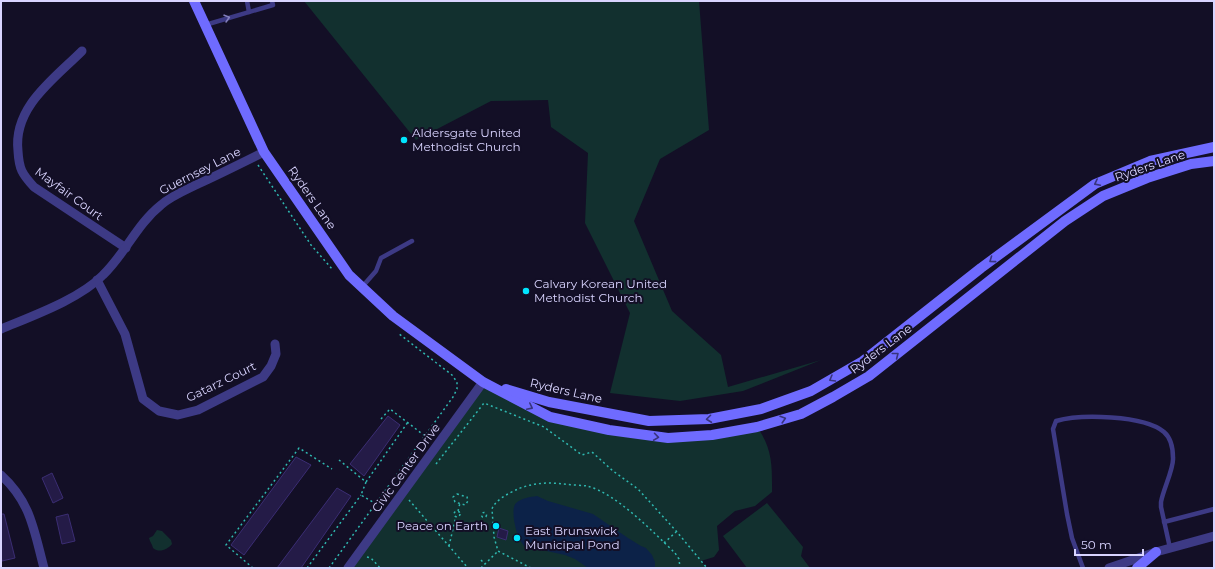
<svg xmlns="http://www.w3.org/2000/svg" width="1215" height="569" font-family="Montserrat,sans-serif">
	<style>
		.green { fill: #12302f }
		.water { fill: #0c2248 }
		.building { fill: #241b47; stroke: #3b2d73 }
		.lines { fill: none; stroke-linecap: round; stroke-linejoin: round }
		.path { stroke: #2fb8b0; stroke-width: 1.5; stroke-dasharray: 2 3; stroke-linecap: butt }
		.service { stroke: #3d3a85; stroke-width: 4.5 }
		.minor { stroke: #3d3a85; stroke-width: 9 }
		.secondary { stroke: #6f6bff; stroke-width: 10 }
		.oneway { stroke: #837fbc }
		.oneway2 { stroke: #38347d }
		.poi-dot { fill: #00e5ff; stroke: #130f26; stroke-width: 1.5 }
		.labels { text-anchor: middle; stroke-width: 4; stroke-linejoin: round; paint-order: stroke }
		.poi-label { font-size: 12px; fill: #d9d4ff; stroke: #130f26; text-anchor: start }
		.street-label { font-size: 12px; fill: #d9d4ff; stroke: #130f26 }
	</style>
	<rect width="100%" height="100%" fill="#130f26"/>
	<g class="green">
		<path d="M304 1H699L709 130 660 159 634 221 672 311 721 355 728 387 821 360 743 391 680 401 610 393 630 313 585 223 588 153 551 127 548 100 491 101 416 140Z"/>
		<path d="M483 382 550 417 668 438 757 427C773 449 772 467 772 492L755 506 735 511 717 526 719 550 714 557 701 561 707 568H348Z"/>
		<path d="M767 503 803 547 801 556 810 568H747L723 536Z"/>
		<path d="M157 530 162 531 171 540 172 544C167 550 159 553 153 548 152 544 150 542 149 538L153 536Z"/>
	</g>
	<path class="water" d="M537 496 548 501 593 514 628 538 641 546 646 548 652 555 655 562V568H588L575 559 565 555 542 550H528C525 547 522 544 520 540 516 533 510 509 516 503 522 498 530 497 537 496Z"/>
	<g class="building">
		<path d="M388 416 400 425 364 476 350 464Z"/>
		<path d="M296 457 311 465 244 555 231 545Z"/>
		<path d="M52 473 63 498 53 503 42 478Z"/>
		<path d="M337 488 351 496 301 568H277Z"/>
		<path d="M1 514H4L15 558 2 561 1 556Z"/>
		<path d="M68 514 75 541 62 544 56 517Z"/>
		<path d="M499 528 508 531 506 540 497 537Z"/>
	</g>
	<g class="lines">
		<g class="path">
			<path d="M258 165 311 245 332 269"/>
			<path d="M381 419 390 409 425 436"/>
			<path d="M339 460 366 482 408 422"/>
			<path d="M436 464 484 403 544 427 582 455 592 452 613 471 638 489 677 532 707 568"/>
			<path d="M366 482 361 495 376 504"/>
			<path d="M457 494 467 497 468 501 465 505 455 502 453 497Z"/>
			<path d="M409 500 468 568"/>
			<circle cx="457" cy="514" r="3"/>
			<path d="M458 511 460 503"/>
			<circle cx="484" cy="515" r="2.5"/>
			<path d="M664 543 676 532"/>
			<path d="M449 546 456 516"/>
			<path d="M367 557 371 558 380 568"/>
			<path d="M481 560 485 564"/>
			<path d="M253 568 226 545 299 448 332 469"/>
			<path d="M307 568 361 495"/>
			<path d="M329 568 453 397 457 389V382L452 375 412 344 398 333"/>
			<path d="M481 568 498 551"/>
			<path d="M531 568 498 551 494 537 492 509C495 500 509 493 518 489 532 483 548 482 563 484 571 485 580 485 587 486 616 493 654 533 675 553L679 559 680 568"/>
		</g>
		<g class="service">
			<path d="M247 1 249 12"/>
			<path d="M205 25 273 5 272 1"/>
			<path d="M362 287 376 271 381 258 412 241"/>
			<path d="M1164 522 1214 509"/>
			<path d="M1083 568 1072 538 1067 514 1053 429 1056 421C1080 414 1144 415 1164 432 1171 438 1173 449 1173 458 1174 468 1163 490 1161 502V507L1170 548"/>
		</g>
		<g class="minor">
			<path d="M82 51C54 79 13 107 18 151 19 169 22 174 34 187L126 248"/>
			<path d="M97 280 125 334 143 399 159 411 178 415 198 410 263 377 271 366 276 354 275 344"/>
			<path d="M1 329C32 316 80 299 103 275 125 254 137 224 161 205 171 196 186 190 198 184 220 174 242 163 264 152"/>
			<path d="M1 475C31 502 34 531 44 568"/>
			<path d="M348 568 483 382"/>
			<path d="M1109 568 1156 552 1214 536"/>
		</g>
		<g class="secondary">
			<path d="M194 1 264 152 349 275 393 316 483 382 550 417 609 430 668 438 712 435 757 427 801 414 833 397 869 376 1065 221 1103 196 1147 178 1191 164 1214 161"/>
			<path d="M506 389 549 402 649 421 709 419 761 409 811 391 863 361 981 268 1095 184 1150 161 1214 147"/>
			<path d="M1137 568 1156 552"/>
		</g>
	</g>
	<defs><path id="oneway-chevron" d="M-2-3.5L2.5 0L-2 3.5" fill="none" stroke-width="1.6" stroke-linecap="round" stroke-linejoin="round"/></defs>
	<use class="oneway" href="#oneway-chevron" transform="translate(227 18) rotate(-16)"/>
	<g class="oneway2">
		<use href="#oneway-chevron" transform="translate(1097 183) rotate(153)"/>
		<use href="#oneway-chevron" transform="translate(992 260) rotate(144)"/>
		<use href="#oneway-chevron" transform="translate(896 355) rotate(-38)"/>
		<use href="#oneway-chevron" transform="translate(832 379) rotate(150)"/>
		<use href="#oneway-chevron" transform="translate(530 407) rotate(27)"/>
		<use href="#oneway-chevron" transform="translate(709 419) rotate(173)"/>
		<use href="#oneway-chevron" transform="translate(783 419) rotate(-17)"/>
		<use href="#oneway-chevron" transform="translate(656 437) rotate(8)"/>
	</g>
	<g class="poi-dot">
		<circle cx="404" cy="140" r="4"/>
		<circle cx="526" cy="291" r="4"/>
		<circle cx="496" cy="526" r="4"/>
		<circle cx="517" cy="538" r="4"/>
	</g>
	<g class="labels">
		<g class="poi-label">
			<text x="412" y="137">Aldersgate United<tspan x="412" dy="14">Methodist Church</tspan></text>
			<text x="534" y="288">Calvary Korean United<tspan x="534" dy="14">Methodist Church</tspan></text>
			<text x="488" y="530" text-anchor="end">Peace on Earth</text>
			<text x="525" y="535">East Brunswick<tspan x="525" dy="14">Municipal Pond</tspan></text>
		</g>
		<g class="street-label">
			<text transform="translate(1150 166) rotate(-19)" y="4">Ryders Lane</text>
			<text transform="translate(200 171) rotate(-27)" y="4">Guernsey Lane</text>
			<text transform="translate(69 194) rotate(36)" y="4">Mayfair Court</text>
			<text transform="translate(312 198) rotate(55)" y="4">Ryders Lane</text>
			<text transform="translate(881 349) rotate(-37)" y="4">Ryders Lane</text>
			<text transform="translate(221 382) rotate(-26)" y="4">Gatarz Court</text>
			<text transform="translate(566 391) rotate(13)" y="4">Ryders Lane</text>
			<text transform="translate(406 468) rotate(-54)" y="4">Civic Center Drive</text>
		</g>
	</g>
	<rect width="1215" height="569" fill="none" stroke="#d9d4ff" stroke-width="4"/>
	<path d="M1075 549v6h68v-6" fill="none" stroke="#d9d4ff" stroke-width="2"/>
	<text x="1081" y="549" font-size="12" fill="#d9d4ff" stroke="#130f26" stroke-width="3" paint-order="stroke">50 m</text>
</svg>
